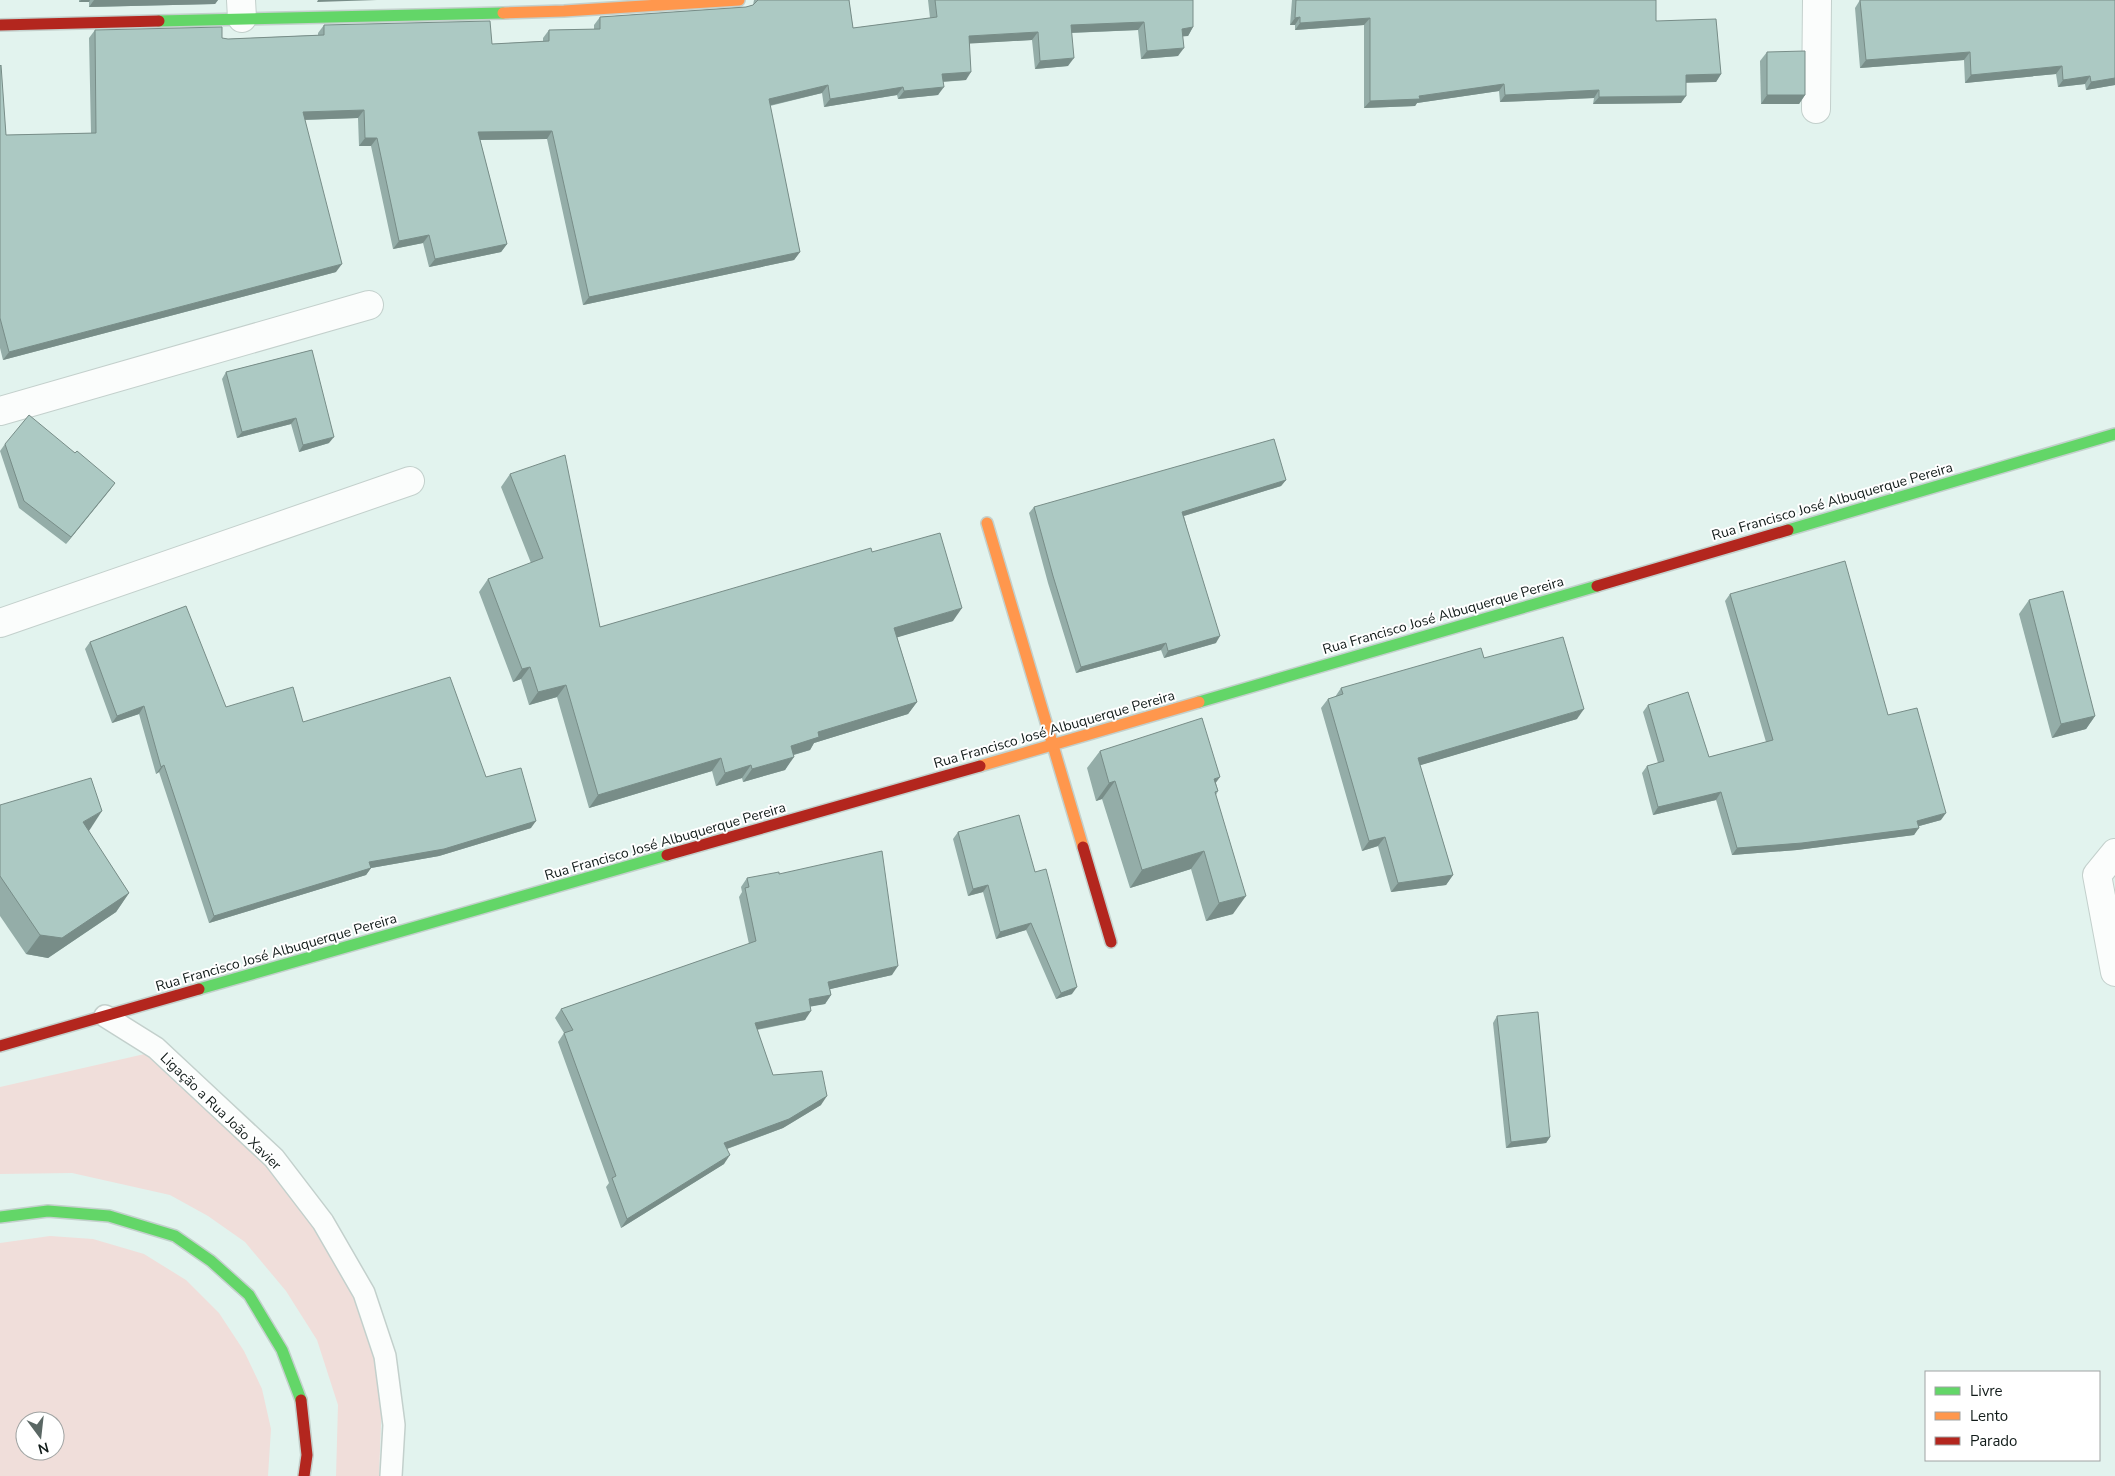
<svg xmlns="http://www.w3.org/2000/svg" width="2115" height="1476" font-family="'Nunito Sans',sans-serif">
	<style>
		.green { fill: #f0deda; fill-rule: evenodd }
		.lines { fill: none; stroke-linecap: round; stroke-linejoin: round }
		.lane-casing { stroke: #c3d0cc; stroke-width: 24 }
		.street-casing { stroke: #c3d0cc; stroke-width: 30 }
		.fast-casing { stroke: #c3d0cc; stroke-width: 14 }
		.slow-casing { stroke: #c3d0cc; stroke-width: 14 }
		.jam-casing { stroke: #c3d0cc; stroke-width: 14 }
		.lane { stroke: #fbfdfc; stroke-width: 21 }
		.street { stroke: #fbfdfc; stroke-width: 28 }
		.fast { stroke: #63d668; stroke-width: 11 }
		.slow { stroke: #ff974d; stroke-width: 11 }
		.jam { stroke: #b3261e; stroke-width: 11 }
		.wall { fill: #94ada8 }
		.shaded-wall { fill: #788d88 }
		.building { fill: #acc9c3; stroke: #788d88 }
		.labels { text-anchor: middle; stroke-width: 4; stroke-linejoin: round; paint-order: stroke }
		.street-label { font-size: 14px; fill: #111b19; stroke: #fff }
	</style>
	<rect width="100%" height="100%" fill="#e2f3ee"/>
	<g class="green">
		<path d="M149 1053 258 1155 324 1237 362 1308 381 1363 382 1398 379 1476H336L338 1405 317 1340 286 1291 245 1242 208 1216 170 1195 72 1173 0 1174V1087Z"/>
		<path d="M50 1236 93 1239 144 1254 186 1280 219 1313 244 1351 262 1389 271 1429 268 1476H0V1243ZM25 1421H55V1451H25Z"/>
	</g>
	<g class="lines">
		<g class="lane-casing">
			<path id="lane" d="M105 1016 156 1048 216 1104 274 1158 323 1222 364 1293 385 1356 394 1425 391 1476"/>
		</g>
		<g class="street-casing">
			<g id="street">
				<path d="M241 0 242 18"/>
				<path d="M1816 109 1817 0"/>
				<path d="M0 411 369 305"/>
				<path d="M0 623 410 481"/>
				<path d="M2115 853 2097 875 2115 972"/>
			</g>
		</g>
		<g class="fast-casing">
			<g id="fast">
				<path d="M159 21 503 13"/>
				<path d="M1788 530 2115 434"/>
				<path d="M1199 702 1597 586"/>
				<path d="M199 989 667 855"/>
				<path d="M0 1217 48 1211 109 1216 175 1236 211 1261 249 1295 282 1350 301 1400"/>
			</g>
		</g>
		<g class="slow-casing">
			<g id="slow">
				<path d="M503 13 564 11 739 0"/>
				<path d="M987 523 1083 847"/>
				<path d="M980 766 1199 702"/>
			</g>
		</g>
		<g class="jam-casing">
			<g id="jam">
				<path d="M0 25 159 21"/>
				<path d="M1597 586 1788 530"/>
				<path d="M1083 847 1111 942"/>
				<path d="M667 855 980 766"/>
				<path d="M0 1046 199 989"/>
				<path d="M301 1400 307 1455 304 1476"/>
			</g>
		</g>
		<use href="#lane" class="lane"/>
		<use href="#street" class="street"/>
		<use href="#fast" class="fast"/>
		<use href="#slow" class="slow"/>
		<use href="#jam" class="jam"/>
	</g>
	<g class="wall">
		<path d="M79 0H218L215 4 89 7V2H79Z"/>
		<path d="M754 0H849L853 28 930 18 928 0H1193V27L1188 36H1183L1178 56 1141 59 1138 30 1071 33 1068 66 1035 69 1032 40 970 43 966 80 943 82 938 95 898 99 897 95 824 107 822 93 770 106 800 252 794 260 583 305 547 139 480 140 507 244 501 252 429 267 423 243 393 249 371 146H359L358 118 305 120 336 272 3 360 0 348V66L6 135 91 133 89 38 95 30 228 39 318 35V33L324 25 492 44 543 41V38L549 30 594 29V25L600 17 746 7 753 5Z"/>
		<path d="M1292 0H1656V21L1721 74 1716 82H1686L1681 103 1593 104 1594 98 1500 102 1499 91 1417 103 1415 106 1364 108V25L1295 30V25H1290Z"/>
		<path d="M1860 0H2115V85L2086 90 2085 84 2058 87 2056 74 1965 83 1964 60 1860 68 1855 8Z"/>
		<path d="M1767 52 1805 95 1799 104H1761L1760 61Z"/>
		<path d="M312 350 329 443 299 452 291 424 237 438 222 379 226 372Z"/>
		<path d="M5 444 115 483 66 544 19 508 0 451Z"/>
		<path d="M510 474 600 627 872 552 953 621 897 637 917 702 908 714 814 743 810 750 794 755 785 770 743 782 742 778 716 786 712 771 589 808 557 697 529 705 521 679 513 682 479 592 488 579 531 563 501 487Z"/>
		<path d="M1286 480 1281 486 1184 516 1216 643 1164 658 1161 650 1076 673 1048 583 1029 513 1034 507Z"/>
		<path d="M1730 594 1888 715 1941 820 1919 826 1914 835 1797 850 1732 855 1716 800 1653 815 1642 773 1647 766 1658 763 1643 712 1648 705 1709 757 1766 742 1725 601Z"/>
		<path d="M2029 600 2095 716 2086 729 2052 738 2019 614Z"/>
		<path d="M90 642 226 707 303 722 486 777 531 828 439 856 371 868 366 875 209 923 159 772 156 774 139 714 112 723 85 649Z"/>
		<path d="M1484 658 1577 719 1420 765 1453 875 1446 885 1391 892 1378 846 1362 851 1321 708 1328 699 1335 697 1341 688Z"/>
		<path d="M1100 751 1216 783 1218 791 1216 795 1233 914 1206 921 1191 869 1130 888 1102 799 1096 801 1087 768Z"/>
		<path d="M0 805 88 831 129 893 116 912 48 958 26 954 0 916Z"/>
		<path d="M958 832 1035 872 1072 994 1056 999 1026 930 996 939 983 892 968 896 953 839Z"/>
		<path d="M779 874 892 975 830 989 831 995 825 1004 810 1006 805 1020 757 1030 773 1075 821 1105 783 1128 727 1149 724 1164 621 1228 606 1187 609 1183 558 1042 564 1033 555 1018 561 1009 749 944 739 897 742 892 741 887 747 878Z"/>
		<path d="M1497 1016 1550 1137 1546 1143 1506 1148 1493 1023Z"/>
	</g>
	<g class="shaded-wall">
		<path d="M81 0H90L89 2H79Z"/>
		<path d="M94 0H218L215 4 89 7Z"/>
		<path d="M318 0H377L317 2Z"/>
		<path d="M1300 17 1295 25H1290L1295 18Z"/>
		<path d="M1370 18 1364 25 1295 30 1300 23Z"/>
		<path d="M1144 22 1138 30 1065 33 1071 25Z"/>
		<path d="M1193 27 1188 36 1176 37 1182 29Z"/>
		<path d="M1038 32 1032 40 963 44 969 36Z"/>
		<path d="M1184 48 1178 56 1141 59 1147 51Z"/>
		<path d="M1970 52 1964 60 1860 68 1866 60Z"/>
		<path d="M1074 58 1068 66 1035 69 1040 61Z"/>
		<path d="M2062 66 2056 74 1965 83 1971 75Z"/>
		<path d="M971 72 966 80 936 82 942 74Z"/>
		<path d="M1721 74 1716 82 1680 83 1686 75Z"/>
		<path d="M2090 76 2085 84 2058 87 2063 80Z"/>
		<path d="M2115 78V85L2086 90 2091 82Z"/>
		<path d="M1504 84 1499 91 1417 103 1415 106 1364 108 1370 101 1419 96Z"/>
		<path d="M828 85 822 93 763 107 769 99Z"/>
		<path d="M903 87 897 95 824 107 830 99Z"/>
		<path d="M944 87 938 95 898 99 904 91Z"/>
		<path d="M1599 90 1594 98 1500 102 1505 95Z"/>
		<path d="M1767 95H1805L1799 104H1761Z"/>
		<path d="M1686 96 1681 103 1593 104 1599 97Z"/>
		<path d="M364 110 358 118 298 120 303 112Z"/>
		<path d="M552 131 547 139 473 140 478 132Z"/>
		<path d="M365 138H377L371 146H359Z"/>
		<path d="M429 235 423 243 393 249 399 241Z"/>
		<path d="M507 244 501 252 429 267 435 259Z"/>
		<path d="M800 252 794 260 583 305 589 297Z"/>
		<path d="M342 264 336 272 3 360 9 352Z"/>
		<path d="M296 418 291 424 237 438 242 432Z"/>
		<path d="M334 437 329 443 299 452 303 445Z"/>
		<path d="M1286 480 1281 486 1177 518 1182 512Z"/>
		<path d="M115 483 110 490 66 544 71 537Z"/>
		<path d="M962 608 953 621 885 641 894 628Z"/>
		<path d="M1220 636 1216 643 1164 658 1168 651Z"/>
		<path d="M1166 643 1161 650 1076 673 1081 667Z"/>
		<path d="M530 667 521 679 513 682 522 669Z"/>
		<path d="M566 685 557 697 529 705 538 692Z"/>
		<path d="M917 702 908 714 814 743 810 750 782 758 791 746 818 732Z"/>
		<path d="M144 706 139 714 112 723 117 716Z"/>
		<path d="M1584 709 1577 719 1411 768 1418 758Z"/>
		<path d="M2095 716 2086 729 2052 738 2061 724Z"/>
		<path d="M794 757 785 770 743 782 752 769Z"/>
		<path d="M721 758 712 771 589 808 598 795Z"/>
		<path d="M164 765 159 772 156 774 161 767Z"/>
		<path d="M751 765 742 778 716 786 725 773Z"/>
		<path d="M1220 777 1207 795 1214 779Z"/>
		<path d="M1115 781 1102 799 1096 801 1109 783Z"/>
		<path d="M1721 792 1716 800 1653 815 1658 807Z"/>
		<path d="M102 811 89 831 69 842 83 822Z"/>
		<path d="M1946 813 1941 820 1912 828 1917 821Z"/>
		<path d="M536 821 531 828 439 856 371 868 366 875 209 923 214 916 369 862Z"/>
		<path d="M1919 828 1914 835 1797 850 1732 855 1737 848Z"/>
		<path d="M1385 837 1378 846 1362 851 1369 841Z"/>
		<path d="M1204 851 1191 869 1130 888 1142 870Z"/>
		<path d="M1453 875 1446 885 1391 892 1398 883Z"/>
		<path d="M988 885 983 892 968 896 973 889Z"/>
		<path d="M129 893 116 912 48 958 26 954 40 935Z"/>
		<path d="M1246 896 1233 914 1206 921 1219 903Z"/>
		<path d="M1031 923 1026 930 996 939 1000 932Z"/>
		<path d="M898 966 892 975 822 991 828 982Z"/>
		<path d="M1077 987 1072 994 1056 999 1061 993Z"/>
		<path d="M831 995 825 1004 803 1008 809 999Z"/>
		<path d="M811 1011 805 1020 748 1031 755 1023Z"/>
		<path d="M827 1096 821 1105 783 1128 718 1152 724 1143Z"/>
		<path d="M1550 1137 1546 1143 1506 1148 1511 1142Z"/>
		<path d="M730 1155 724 1164 621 1228 627 1219Z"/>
	</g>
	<g class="building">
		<path d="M758 0H849L853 28 937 17 935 0H1193V27L1182 29 1184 48 1147 51 1144 22 1071 25 1074 58 1040 61 1038 32 969 36 971 72 942 74 944 87 904 91 903 87 830 99 828 85 769 99 800 252 589 297 552 131 478 132 507 244 435 259 429 235 399 241 377 138H365L364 110 303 112 342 264 9 352 0 318V66L1 65 6 135 96 133 95 30 222 27V38L228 39 324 35V25L490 21 492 44 549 41V30L600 29V17L746 7 753 5Z"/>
		<path d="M1296 0H1656V21L1716 19 1721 74 1686 75V96L1599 97V90L1505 95 1504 84 1419 96 1420 99 1370 101V18L1300 23V17L1295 18Z"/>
		<path d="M1860 0H2115V78L2091 82 2090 76 2063 80 2062 66 1971 75 1970 52 1866 60Z"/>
		<path d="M1805 51V95H1767V52Z"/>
		<path d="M312 350 334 437 303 445 296 418 242 432 226 372Z"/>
		<path d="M29 415 75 453 77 451 115 483 71 537 24 501 5 444Z"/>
		<path d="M1274 439 1286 480 1182 512 1220 636 1168 651 1166 643 1081 667 1053 576 1034 507Z"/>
		<path d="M565 455 600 627 871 548 872 552 940 533 962 608 894 628 917 702 818 732 819 737 791 746 794 757 752 769 751 765 725 773 721 758 598 795 566 685 538 692 530 667 522 669 488 579 543 558 510 474Z"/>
		<path d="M1845 561 1888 715 1917 708 1946 813 1917 821 1919 828 1802 843 1737 848 1721 792 1658 807 1647 766 1664 761 1648 705 1688 692 1709 757 1773 740 1730 594Z"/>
		<path d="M2063 591 2095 716 2061 724 2029 600Z"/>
		<path d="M186 606 226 707 293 687 303 722 450 677 486 777 521 768 536 821 444 849 369 862 371 868 214 916 164 765 161 767 144 706 117 716 90 642Z"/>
		<path d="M1563 637 1584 709 1418 758 1453 875 1398 883 1385 837 1369 841 1328 699 1343 694 1341 688 1481 648 1484 658Z"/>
		<path d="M1202 718 1220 777 1214 779 1218 791 1215 792 1246 896 1219 903 1204 851 1142 870 1115 781 1109 783 1100 751Z"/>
		<path d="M91 778 102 811 83 822 129 893 62 938 40 935 0 876V805Z"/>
		<path d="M1019 815 1035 872 1046 869 1077 987 1061 993 1031 923 1000 932 988 885 973 889 958 832Z"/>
		<path d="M882 851 898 966 828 982 831 995 809 999 811 1011 755 1023 773 1075 822 1071 827 1096 789 1119 724 1143 730 1155 627 1219 612 1178 616 1176 564 1033 573 1030 561 1009 756 941 745 888 749 887 747 878 779 872V874Z"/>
		<path d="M1538 1012 1550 1137 1511 1142 1497 1016Z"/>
	</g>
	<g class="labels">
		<g class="street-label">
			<text transform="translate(1832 501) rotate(-16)" y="5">Rua Francisco José Albuquerque Pereira</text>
			<text transform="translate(1443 615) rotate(-16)" y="5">Rua Francisco José Albuquerque Pereira</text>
			<text transform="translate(1054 729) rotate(-16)" y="5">Rua Francisco José Albuquerque Pereira</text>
			<text transform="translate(665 841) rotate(-16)" y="5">Rua Francisco José Albuquerque Pereira</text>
			<text transform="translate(276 952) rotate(-16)" y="5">Rua Francisco José Albuquerque Pereira</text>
			<text transform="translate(221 1111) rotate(44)" y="5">Ligação a Rua João Xavier</text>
		</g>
	</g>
	<rect x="1925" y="1371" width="175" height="90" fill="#ffffff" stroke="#a0a4a3"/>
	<rect x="1935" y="1387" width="25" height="8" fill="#63d668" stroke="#a0a4a3"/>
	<text x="1970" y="1396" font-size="15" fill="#111b19">Livre</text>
	<rect x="1935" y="1412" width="25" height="8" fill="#ff974d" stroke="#a0a4a3"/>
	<text x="1970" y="1421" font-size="15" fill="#111b19">Lento</text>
	<rect x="1935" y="1437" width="25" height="8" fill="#b3261e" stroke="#a0a4a3"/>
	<text x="1970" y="1446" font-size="15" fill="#111b19">Parado</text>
	<g transform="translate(40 1436) rotate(165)"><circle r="24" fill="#ffffff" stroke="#a0a4a3"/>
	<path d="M0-4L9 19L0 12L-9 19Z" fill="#5a6764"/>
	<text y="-8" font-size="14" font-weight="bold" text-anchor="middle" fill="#111b19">N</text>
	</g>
</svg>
